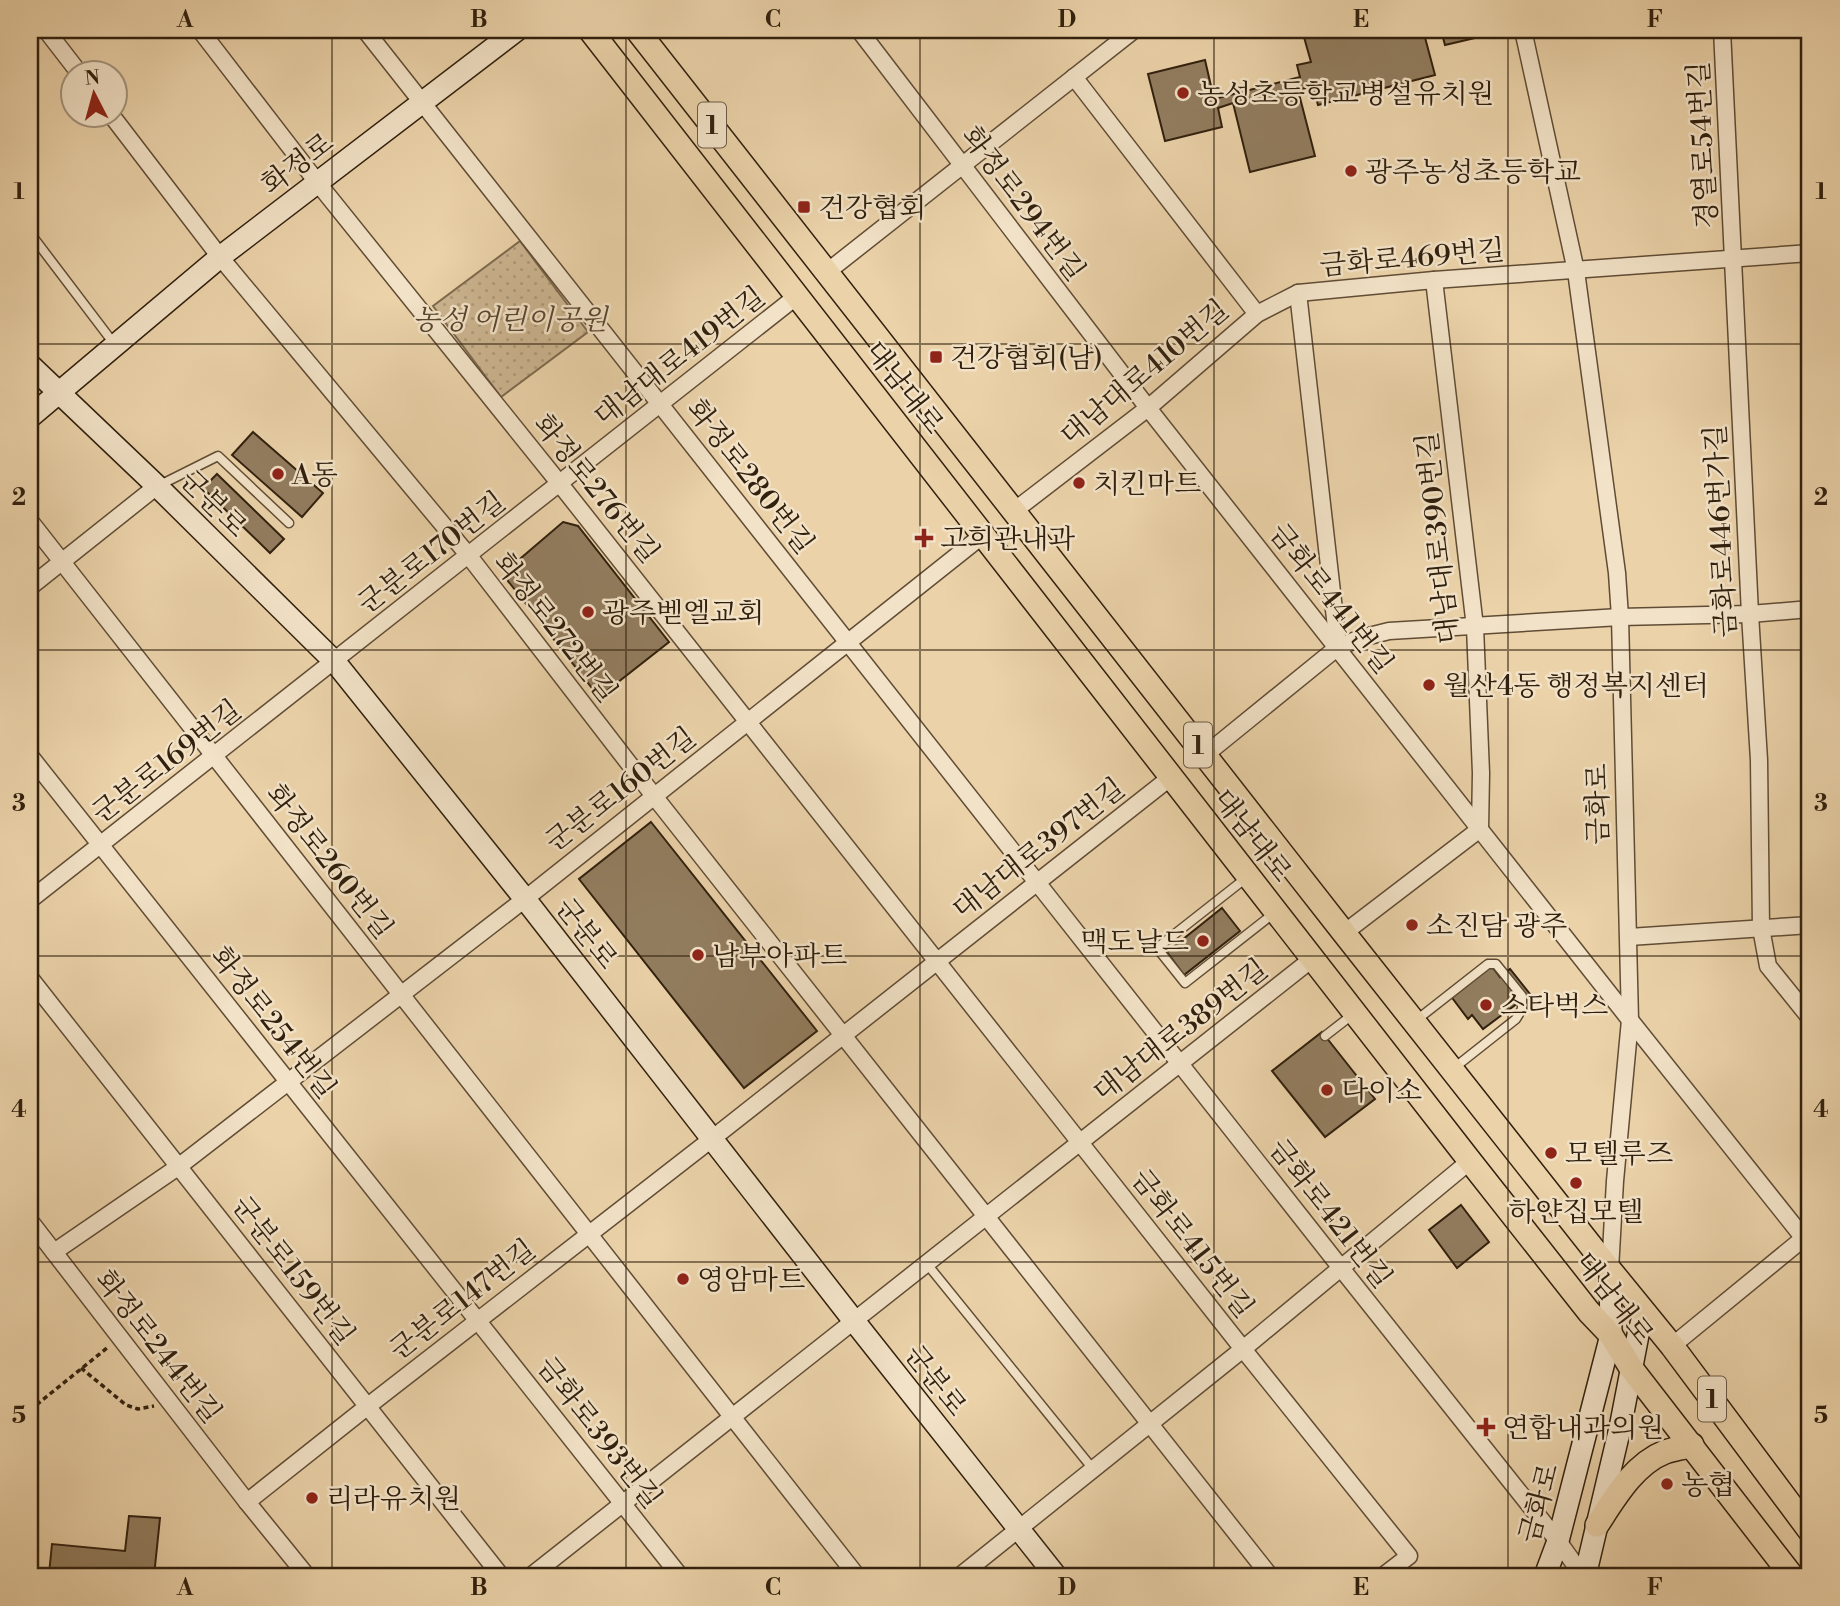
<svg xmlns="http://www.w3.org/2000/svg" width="1840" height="1606" font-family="'Libre Bodoni','Noto Serif KR',serif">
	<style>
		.park { fill: url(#park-dots); stroke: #7e6a4e; stroke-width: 2 }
		.building { fill: #927d5f; stroke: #31200e; stroke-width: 2 }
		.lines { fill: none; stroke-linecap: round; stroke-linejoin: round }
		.lane-casing { stroke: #604c35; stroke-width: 11 }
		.street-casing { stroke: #604c35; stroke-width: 19 }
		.secondary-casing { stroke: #31200e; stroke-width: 24 }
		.primary-casing { stroke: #31200e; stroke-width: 26 }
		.path { stroke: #31200e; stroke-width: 3.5; stroke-dasharray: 5 3.5; stroke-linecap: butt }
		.lane { stroke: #f2e2c7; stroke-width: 8 }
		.street { stroke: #f2e2c7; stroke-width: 16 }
		.secondary { stroke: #f2e2c7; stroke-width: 21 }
		.primary { stroke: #ebd2a9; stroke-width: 23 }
		.grid { fill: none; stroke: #31200e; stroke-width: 2; stroke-opacity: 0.55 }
		.poi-dot { fill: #8f2418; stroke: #f2e2c7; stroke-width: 2.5 }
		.labels { text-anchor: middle; stroke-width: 5; stroke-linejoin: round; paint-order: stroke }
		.shield { fill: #f2e2c7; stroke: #6b5a46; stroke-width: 2 }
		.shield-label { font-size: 26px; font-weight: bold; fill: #31200e }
		.poi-label { font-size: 28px; fill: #31200e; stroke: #f2e2c7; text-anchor: start }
		.street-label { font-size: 28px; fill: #31200e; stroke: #f2e2c7 }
		.park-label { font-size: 28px; font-style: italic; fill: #58452e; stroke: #f2e2c7 }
		.neatline { fill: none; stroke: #31200e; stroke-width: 2.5 }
		.grid-label { font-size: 23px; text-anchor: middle; font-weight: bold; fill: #31200e }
	</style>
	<defs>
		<pattern id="park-dots" width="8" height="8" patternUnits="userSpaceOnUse" patternTransform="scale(1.75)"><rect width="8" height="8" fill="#cbb48f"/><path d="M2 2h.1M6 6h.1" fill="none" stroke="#af9a7a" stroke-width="1.8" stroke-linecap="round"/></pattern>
	</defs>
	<rect width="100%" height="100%" fill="#ebd2a9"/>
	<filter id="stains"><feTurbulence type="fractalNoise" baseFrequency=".00286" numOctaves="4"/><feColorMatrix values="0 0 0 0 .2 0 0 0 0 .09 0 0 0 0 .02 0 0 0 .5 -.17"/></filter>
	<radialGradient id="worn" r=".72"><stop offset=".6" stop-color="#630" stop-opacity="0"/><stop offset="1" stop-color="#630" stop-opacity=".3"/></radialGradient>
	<path class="park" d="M520 241 588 332 501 397 433 306Z"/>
	<g class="building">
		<path d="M1302 30H1423L1435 75 1318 105 1313 86 1298 90 1315 156 1250 172 1233 103 1218 108 1222 127 1165 141 1148 74 1205 60 1214 99 1300 77 1297 65 1311 62Z"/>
		<path d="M1441 30H1491L1492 34 1445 45Z"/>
		<path d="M253 432 323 493 302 517 232 455Z"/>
		<path d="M217 474 284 539 270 553 203 488Z"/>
		<path d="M563 522 578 526 669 642 599 697 508 581 507 570Z"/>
		<path d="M651 822 817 1031 744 1088 579 879Z"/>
		<path d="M1222 908 1240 931 1184 975 1167 952Z"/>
		<path d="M1487 960 1500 977 1510 969 1530 994 1483 1029 1472 1015 1468 1019 1447 991Z"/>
		<path d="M1322 1032 1375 1099 1325 1137 1272 1071Z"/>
		<path d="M1461 1205 1489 1242 1457 1268 1429 1230Z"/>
		<path d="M129 1516 160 1518 154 1576H78L49 1574 52 1544 125 1551Z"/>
	</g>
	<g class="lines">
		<g class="lane-casing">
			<g id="lane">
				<path d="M30 233 115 345"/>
				<path d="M160 485 218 456 289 523"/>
				<path d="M1246 878 1157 948 1185 983 1273 914"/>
				<path d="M1414 1022 1488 964H1496L1522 996V1009L1516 1019 1454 1068"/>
				<path d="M1325 1036 1352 1015"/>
				<path d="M927 1264 1093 1469"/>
			</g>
		</g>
		<g class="street-casing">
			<g id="street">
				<path d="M46 30 80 74"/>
				<path d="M200 30 317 182 560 484 1243 1349 1409 1556 1383 1576"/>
				<path d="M365 30 1341 1268 1558 1541 1583 1576"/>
				<path d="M859 30 1148 408 1630 1020 1810 1246"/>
				<path d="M1523 30 1576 271 1617 573 1620 617 1630 1020 1615 1181 1610 1270"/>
				<path d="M1722 30 1750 614 1759 760 1761 928 1768 966 1810 1018"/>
				<path d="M1074 77 1257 314"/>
				<path d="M112 116 220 257 469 556 654 796 1270 1576"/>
				<path d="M827 272 1134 30"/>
				<path d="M1298 293 1338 645"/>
				<path d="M1014 511 1148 408 1257 314 1298 293 1434 280 1810 253"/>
				<path d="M30 521 857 1576"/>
				<path d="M30 587 157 486"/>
				<path d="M1205 755 1338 647 1361 638 1389 631 1620 617 1750 614 1810 609"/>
				<path d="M30 756 680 1576"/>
				<path d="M30 900 797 296"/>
				<path d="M1344 933 1480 829 1481 773 1475 627 1434 280"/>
				<path d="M1629 937 1810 925"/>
				<path d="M30 978 501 1576"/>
				<path d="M30 1221 247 1502 307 1576"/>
				<path d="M54 1252 178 1167 525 899 983 535"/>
				<path d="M1672 1346 1810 1233"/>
				<path d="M247 1502 368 1406 713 1138 1171 777"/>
				<path d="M531 1576 1312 959"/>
				<path d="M960 1576 1243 1349 1470 1161"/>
			</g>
		</g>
		<g class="secondary-casing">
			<g id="secondary">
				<path d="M30 365 157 486 335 662 525 899 854 1321 1056 1576"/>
				<path d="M30 417 220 257 517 30"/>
				<path d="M1545 1576 1558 1541 1611 1335 1610 1270"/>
				<path d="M1585 1576 1620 1428 1638 1335 1644 1313"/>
			</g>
		</g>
		<g class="primary-casing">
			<g id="primary">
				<path d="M590 30 1470 1161 1589 1312 1611 1335 1631 1368 1792 1576"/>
				<path d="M637 30 1344 933 1610 1270 1672 1346 1810 1531"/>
				<path d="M1597 1525C1614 1499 1634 1464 1665 1452 1673 1449 1683 1448 1692 1445"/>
			</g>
		</g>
		<g class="path">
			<path d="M81 1368 126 1405 138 1409 154 1406"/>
			<path d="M30 1410 107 1348"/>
		</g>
		<use href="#lane" class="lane"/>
		<use href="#street" class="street"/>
		<use href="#secondary" class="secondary"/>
		<use href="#primary" class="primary"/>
	</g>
	<path class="grid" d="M332 30V1576M626 30V1576M920 30V1576M1214 30V1576M1508 30V1576M30 344H1810M30 650H1810M30 956H1810M30 1262H1810"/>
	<g class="poi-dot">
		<circle cx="1183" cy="93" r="7"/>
		<circle cx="1351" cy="171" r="7"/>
		<rect x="797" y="200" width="14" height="14" rx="3.5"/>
		<rect x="929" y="350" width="14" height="14" rx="3.5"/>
		<circle cx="278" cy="474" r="7"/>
		<circle cx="1079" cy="483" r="7"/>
		<path d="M920.5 527.5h7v7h7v7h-7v7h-7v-7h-7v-7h7z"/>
		<circle cx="588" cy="612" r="7"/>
		<circle cx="1429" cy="685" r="7"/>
		<circle cx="1412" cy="925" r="7"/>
		<circle cx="1203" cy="941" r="7"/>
		<circle cx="698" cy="955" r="7"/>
		<circle cx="1486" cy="1005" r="7"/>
		<circle cx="1327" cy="1090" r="7"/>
		<circle cx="1551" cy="1153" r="7"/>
		<circle cx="1576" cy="1183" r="7"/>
		<circle cx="683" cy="1279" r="7"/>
		<path d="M1482.5 1416.5h7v7h7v7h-7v7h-7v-7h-7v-7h7z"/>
		<circle cx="1667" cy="1484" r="7"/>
		<circle cx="312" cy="1498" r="7"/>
	</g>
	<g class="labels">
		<g class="shield">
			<rect x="698" y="102.5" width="28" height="45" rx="5"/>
			<rect x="1184" y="722.5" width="28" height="45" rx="5"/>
			<rect x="1698" y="1376.5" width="28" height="45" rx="5"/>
		</g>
		<g class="shield-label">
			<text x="712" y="134">1</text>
			<text x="1198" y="754">1</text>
			<text x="1712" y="1408">1</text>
		</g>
		<g class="poi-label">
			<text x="1197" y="103">농성초등학교병설유치원</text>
			<text x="1365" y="181">광주농성초등학교</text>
			<text x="818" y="217">건강협회</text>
			<text x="950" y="367">건강협회(남)</text>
			<text x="292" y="484">A동</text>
			<text x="1093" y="493">치킨마트</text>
			<text x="940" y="548">고희관내과</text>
			<text x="602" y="622">광주벧엘교회</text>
			<text x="1443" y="695">월산4동 행정복지센터</text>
			<text x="1426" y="935">소진담 광주</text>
			<text x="1189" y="951" text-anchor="end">맥도날드</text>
			<text x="712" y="965">남부아파트</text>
			<text x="1500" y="1015">스타벅스</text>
			<text x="1341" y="1100">다이소</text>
			<text x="1565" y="1163">모텔루즈</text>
			<text x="1576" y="1221" text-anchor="middle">하얀집모텔</text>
			<text x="697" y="1289">영암마트</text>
			<text x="1502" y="1437">연합내과의원</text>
			<text x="1681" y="1494">농협</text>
			<text x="326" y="1508">리라유치원</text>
		</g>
		<g class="street-label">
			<text transform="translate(1702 145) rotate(-93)" y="10">경열로54번길</text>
			<text transform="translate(297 163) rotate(-37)" y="10">화정로</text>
			<text transform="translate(1024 203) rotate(53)" y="10">화정로294번길</text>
			<text transform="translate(1412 257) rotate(-5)" y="10">금화로469번길</text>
			<text transform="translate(679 356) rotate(-38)" y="10">대남대로419번길</text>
			<text transform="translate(1144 372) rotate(-40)" y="10">대남대로410번길</text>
			<text transform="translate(905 387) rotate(52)" y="10">대남대로</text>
			<text transform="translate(751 476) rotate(52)" y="10">화정로280번길</text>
			<text transform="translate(597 488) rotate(51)" y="10">화정로276번길</text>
			<text transform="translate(214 503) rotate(45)" y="10">군분로</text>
			<text transform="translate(1720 531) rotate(-93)" y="10">금화로446번가길</text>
			<text transform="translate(1437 538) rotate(-96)" y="10">대남대로390번길</text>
			<text transform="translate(431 552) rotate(-38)" y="10">군분로170번길</text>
			<text transform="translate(1332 598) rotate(52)" y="10">금화로441번길</text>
			<text transform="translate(556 627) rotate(52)" y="10">화정로272번길</text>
			<text transform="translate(166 761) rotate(-38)" y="10">군분로169번길</text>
			<text transform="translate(620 789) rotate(-38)" y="10">군분로160번길</text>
			<text transform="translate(1597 804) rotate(-91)" y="10">금화로</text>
			<text transform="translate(1253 835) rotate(52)" y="10">대남대로</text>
			<text transform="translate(1038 848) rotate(-38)" y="10">대남대로397번길</text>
			<text transform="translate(330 861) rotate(52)" y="10">화정로260번길</text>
			<text transform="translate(587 933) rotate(52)" y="10">군분로</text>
			<text transform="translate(274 1022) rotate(52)" y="10">화정로254번길</text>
			<text transform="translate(1180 1030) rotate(-38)" y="10">대남대로389번길</text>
			<text transform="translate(1331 1213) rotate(52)" y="10">금화로421번길</text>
			<text transform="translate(1193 1243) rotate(52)" y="10">금화로415번길</text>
			<text transform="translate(294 1270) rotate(52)" y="10">군분로159번길</text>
			<text transform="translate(1615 1298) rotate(52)" y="10">대남대로</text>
			<text transform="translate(462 1299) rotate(-38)" y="10">군분로147번길</text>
			<text transform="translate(159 1346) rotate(52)" y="10">화정로244번길</text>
			<text transform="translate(936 1380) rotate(52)" y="10">군분로</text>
			<text transform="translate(600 1432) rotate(52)" y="10">금화로393번길</text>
			<text transform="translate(1538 1503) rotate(-75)" y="10">금화로</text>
		</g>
		<g class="park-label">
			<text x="510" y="329">농성 어린이공원</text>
		</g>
	</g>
	<rect width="1840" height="1606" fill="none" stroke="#ebd2a9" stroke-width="77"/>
	<g transform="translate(94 94) rotate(354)"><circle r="33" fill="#f2e2c7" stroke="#a5947d" stroke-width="2"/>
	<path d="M0-5L12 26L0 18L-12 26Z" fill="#8f2418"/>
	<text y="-10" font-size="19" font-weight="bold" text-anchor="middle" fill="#31200e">N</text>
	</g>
	<rect x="38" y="38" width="1763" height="1530" class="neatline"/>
	<g class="grid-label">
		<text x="185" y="27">A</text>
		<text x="479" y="27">B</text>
		<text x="773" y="27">C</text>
		<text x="1067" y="27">D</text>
		<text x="1361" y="27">E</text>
		<text x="1655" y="27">F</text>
		<text x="19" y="199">1</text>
		<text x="1821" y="199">1</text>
		<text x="19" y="505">2</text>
		<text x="1821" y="505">2</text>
		<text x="19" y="811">3</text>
		<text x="1821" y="811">3</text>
		<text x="19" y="1117">4</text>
		<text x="1821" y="1117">4</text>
		<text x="19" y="1423">5</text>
		<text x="1821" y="1423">5</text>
		<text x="185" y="1595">A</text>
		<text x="479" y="1595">B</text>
		<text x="773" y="1595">C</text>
		<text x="1067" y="1595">D</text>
		<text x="1361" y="1595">E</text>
		<text x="1655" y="1595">F</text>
	</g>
	<rect width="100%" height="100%" filter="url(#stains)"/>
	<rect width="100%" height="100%" fill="url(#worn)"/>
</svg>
